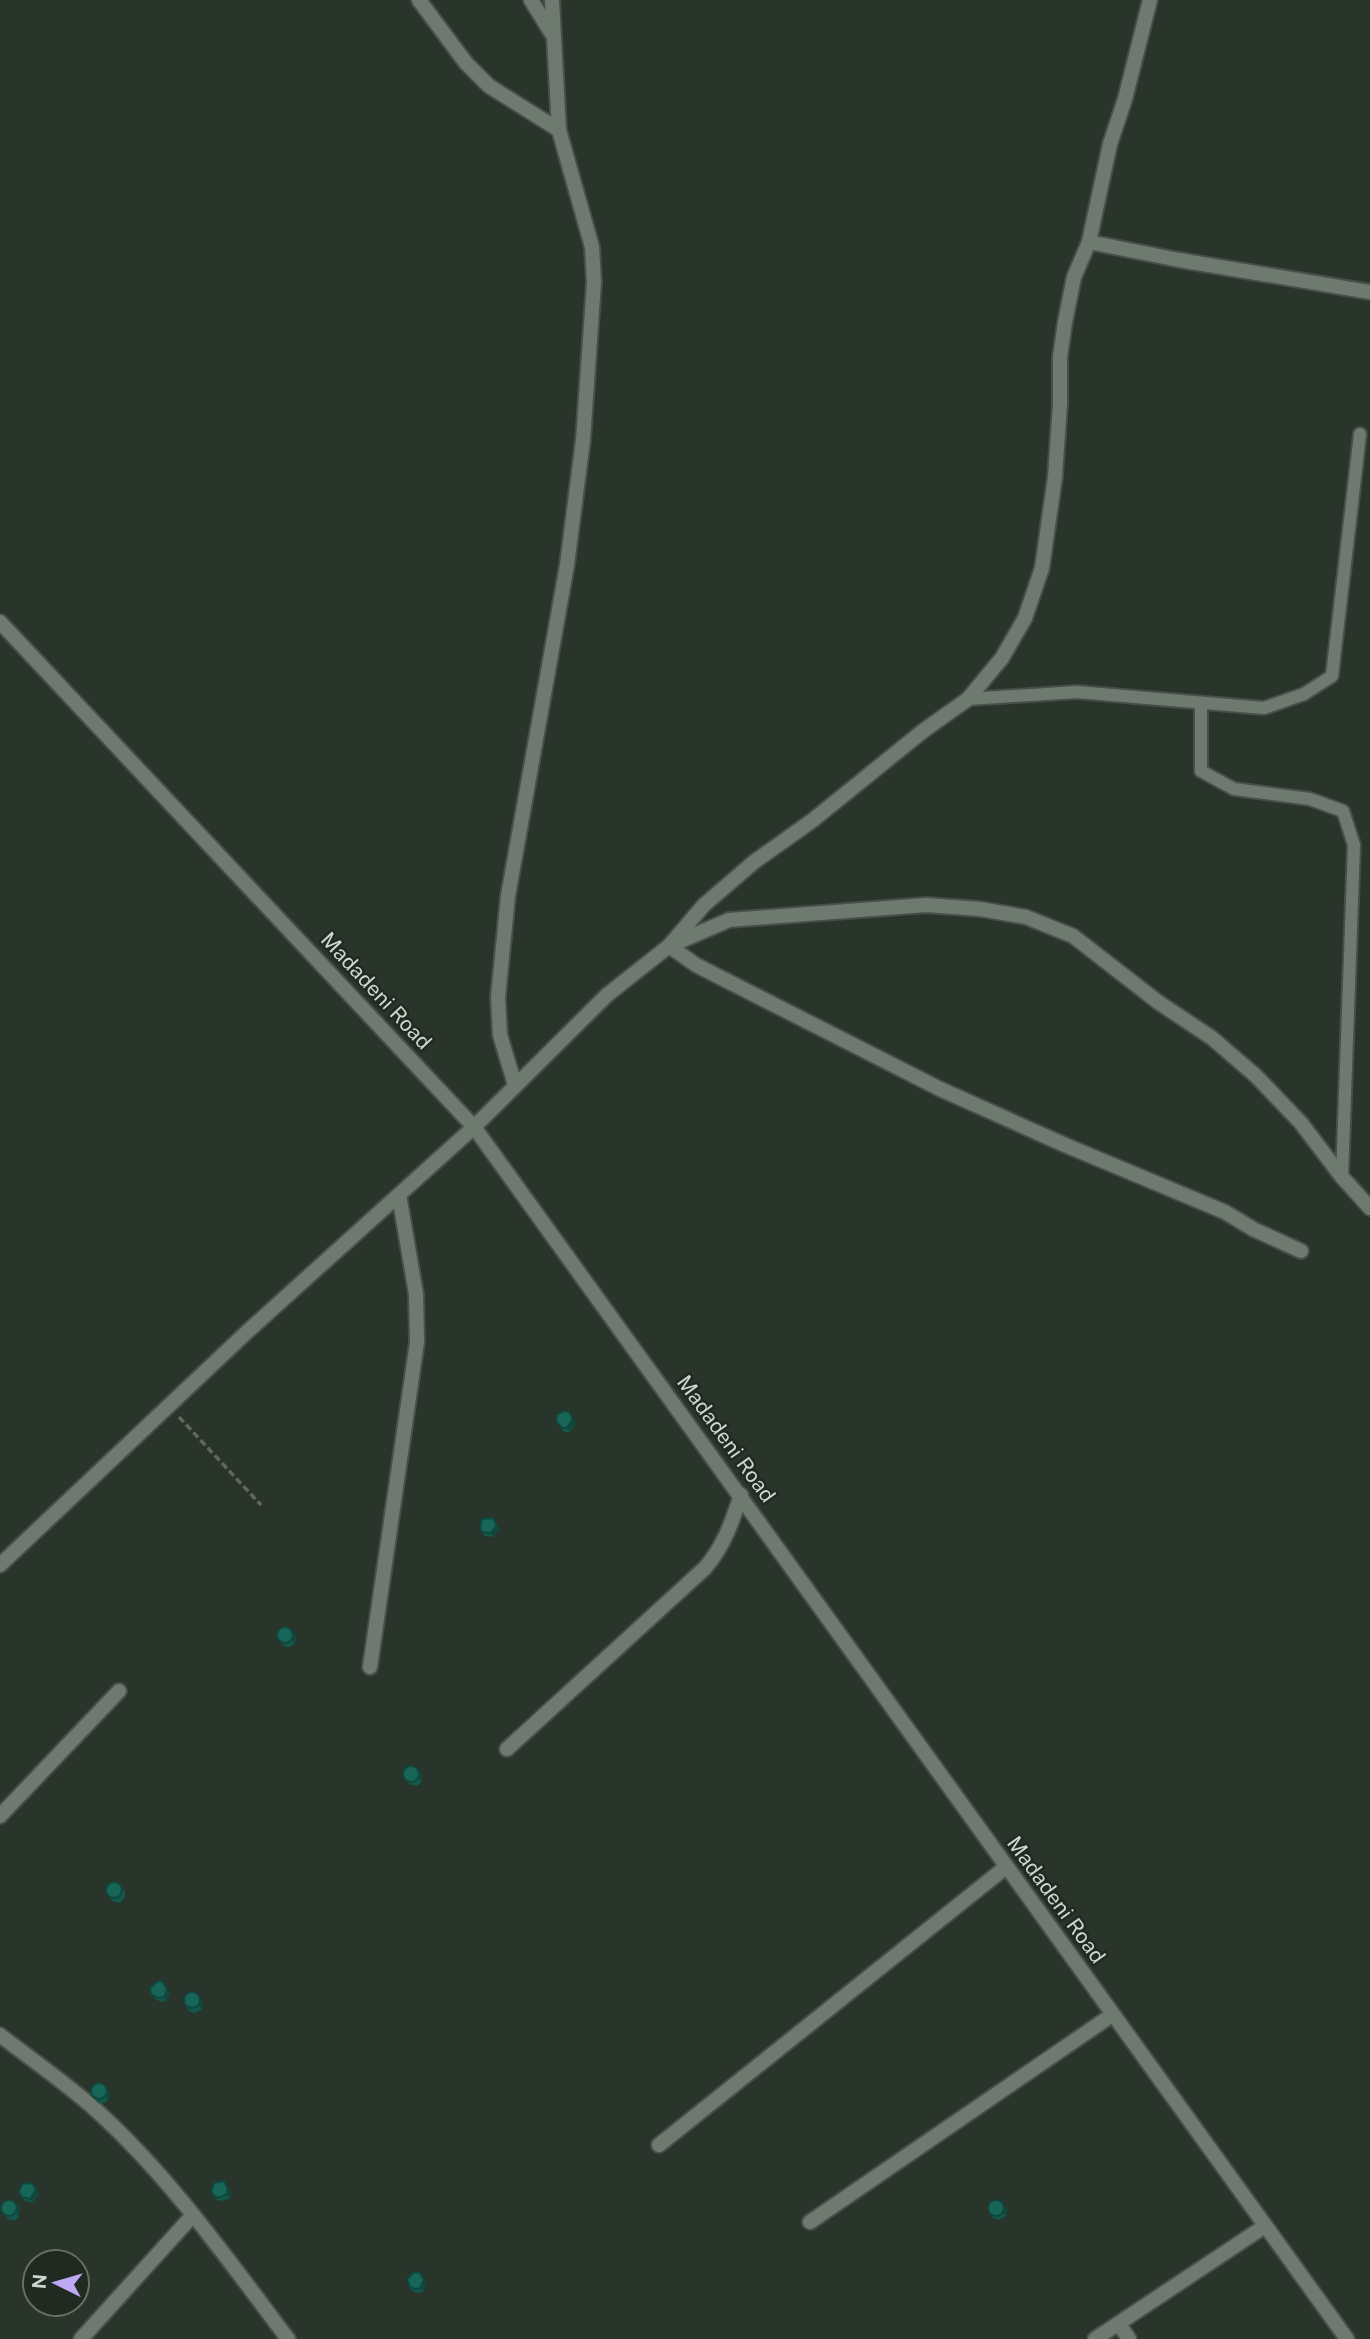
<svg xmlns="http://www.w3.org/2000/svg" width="1370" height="2339" font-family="'Public Sans',sans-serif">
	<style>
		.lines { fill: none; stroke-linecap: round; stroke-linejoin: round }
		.service-casing { stroke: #474f48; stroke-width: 16 }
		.minor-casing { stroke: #474f48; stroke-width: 18 }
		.tertiary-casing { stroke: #474f48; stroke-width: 18 }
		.path { stroke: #5e685e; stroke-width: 3.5; stroke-dasharray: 7 3.5; stroke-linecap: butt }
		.service { stroke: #6e7a6f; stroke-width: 12 }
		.minor { stroke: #6e7a6f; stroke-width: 14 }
		.tertiary { stroke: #6e7a6f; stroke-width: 14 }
		.wall { fill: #14584c }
		.shaded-wall { fill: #10473e }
		.building { fill: #176658; stroke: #10473e; stroke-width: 2 }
		.labels { text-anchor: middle; stroke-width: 5; stroke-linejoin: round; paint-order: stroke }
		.street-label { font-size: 21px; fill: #cfd6cf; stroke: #202a20 }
	</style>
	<rect width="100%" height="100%" fill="#29342a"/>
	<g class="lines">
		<g class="service-casing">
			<g id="service">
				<path d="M968 699 1077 692 1264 708 1304 694 1332 676 1360 434"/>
				<path d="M1201 703V771L1234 789 1310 799 1343 811 1354 845 1342 1177"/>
			</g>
		</g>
		<g class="minor-casing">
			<g id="minor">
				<path d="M419 0 466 63 489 86 559 130"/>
				<path d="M531 0 552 34"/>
				<path d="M1150 0 1125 99 1110 144 1089 242 1074 277 1065 322 1060 357V404L1055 477 1042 568 1025 618 1002 658 968 699 923 731 813 820 754 862 704 905 669 946 696 965 940 1089 1065 1145 1225 1212 1253 1229 1301 1251"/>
				<path d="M1089 242 1179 260 1370 292"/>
				<path d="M515 1085 500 1035 498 997 508 896 567 565 583 440 594 282 592 247 559 130 552 0"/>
				<path d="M370 1667 417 1342 416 1294 399 1195"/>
				<path d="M507 1749 705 1568C724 1546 732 1522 741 1495"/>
				<path d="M0 1816 119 1691"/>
				<path d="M0 2035C32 2060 66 2083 97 2111 170 2177 229 2261 288 2339"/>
				<path d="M659 2145 1006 1867"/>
				<path d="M810 2222 1112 2015"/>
				<path d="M1119 2324 1129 2339"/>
				<path d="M81 2339 193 2215"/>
				<path d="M1095 2339 1265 2226"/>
			</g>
		</g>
		<g class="tertiary-casing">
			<g id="tertiary">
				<path d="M0 622 474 1127 1347 2339"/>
				<path d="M0 1565 248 1331 474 1127 607 995 669 946 729 920 926 905 980 909 1026 917 1073 936 1158 1002 1212 1038 1256 1076 1301 1123 1342 1177 1370 1208"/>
			</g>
		</g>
		<path class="path" d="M179 1417 261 1505"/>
		<use href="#service" class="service"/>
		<use href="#minor" class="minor"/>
		<use href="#tertiary" class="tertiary"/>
	</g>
	<g class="wall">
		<path d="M556 1421 576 1423 570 1432H564Z"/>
		<path d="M500 1529 493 1537 485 1536 482 1532Z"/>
		<path d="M296 1636 295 1644 290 1647H285L277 1639Z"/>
		<path d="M403 1775H422L421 1783 417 1786 409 1784Z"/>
		<path d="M122 1888 125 1891V1897L120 1903 112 1901 106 1892Z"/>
		<path d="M170 1993 166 2001 161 2002 154 1998 151 1994Z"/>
		<path d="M199 1995 203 2004 202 2010 194 2013 189 2011 186 2007Z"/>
		<path d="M105 2085 110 2094 108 2100 104 2103H98L90 2092Z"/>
		<path d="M35 2187 39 2194 33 2203 25 2201 22 2197Z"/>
		<path d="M211 2191 231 2193 230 2198 222 2201 217 2200Z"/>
		<path d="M1005 2206 1007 2211 1006 2216 998 2220 993 2218 990 2214Z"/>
		<path d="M20 2209 19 2217 15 2220H9L1 2210Z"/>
		<path d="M420 2273 426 2284 423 2292 418 2293 412 2291 410 2287Z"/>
	</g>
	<g class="shaded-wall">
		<path d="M569 1412 576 1423 570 1432 567 1428Z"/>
		<path d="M493 1518 500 1529 493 1537 491 1533Z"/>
		<path d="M293 1632 296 1636 295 1644 292 1640Z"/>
		<path d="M420 1771 422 1775 421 1783 419 1779Z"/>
		<path d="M163 1982 170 1993 166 2001 164 1997Z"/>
		<path d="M199 1995 203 2004 202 2010 199 2006Z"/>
		<path d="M105 2085 110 2094 108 2100 106 2096Z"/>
		<path d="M224 2181 231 2193 230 2198 227 2194Z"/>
		<path d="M32 2183 39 2194 33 2203 30 2199Z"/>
		<path d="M1003 2202 1007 2211 1006 2216 1003 2213Z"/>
		<path d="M18 2205 20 2209 19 2217 16 2213Z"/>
		<path d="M424 2280 426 2284 423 2292 420 2288Z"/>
	</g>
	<g class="building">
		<path d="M564 1411 569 1412 573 1419 567 1428H562L556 1421 557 1415Z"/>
		<path d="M493 1518 497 1525 491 1533 482 1532 480 1527 482 1519Z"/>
		<circle cx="285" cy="1635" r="8"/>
		<circle cx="411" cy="1774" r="8"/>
		<circle cx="114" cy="1890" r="8"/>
		<path d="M158 1981 163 1982 167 1990 164 1997 158 1998 151 1994 150 1988Z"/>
		<circle cx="192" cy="2000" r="8"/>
		<circle cx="99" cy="2091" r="8"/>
		<path d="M224 2181 228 2189 227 2194 219 2198 214 2196 211 2191 214 2183Z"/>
		<path d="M32 2183 36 2190 30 2199 22 2197 19 2192 22 2184Z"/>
		<circle cx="9" cy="2208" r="8"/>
		<circle cx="996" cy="2208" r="8"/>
		<path d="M414 2272 420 2273 424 2280 420 2288 415 2289 410 2287 407 2279Z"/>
	</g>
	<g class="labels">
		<g class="street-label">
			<text transform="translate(376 991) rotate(47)" y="7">Madadeni Road</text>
			<text transform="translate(726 1439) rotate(54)" y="7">Madadeni Road</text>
			<text transform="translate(1056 1900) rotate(54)" y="7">Madadeni Road</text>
		</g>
	</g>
	<g transform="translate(56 2283) rotate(275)"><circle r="33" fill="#202a20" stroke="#666f66" stroke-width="2"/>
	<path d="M0-5L12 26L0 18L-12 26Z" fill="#bfa8f4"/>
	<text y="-10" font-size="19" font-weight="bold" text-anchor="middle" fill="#cfd6cf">N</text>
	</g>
</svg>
